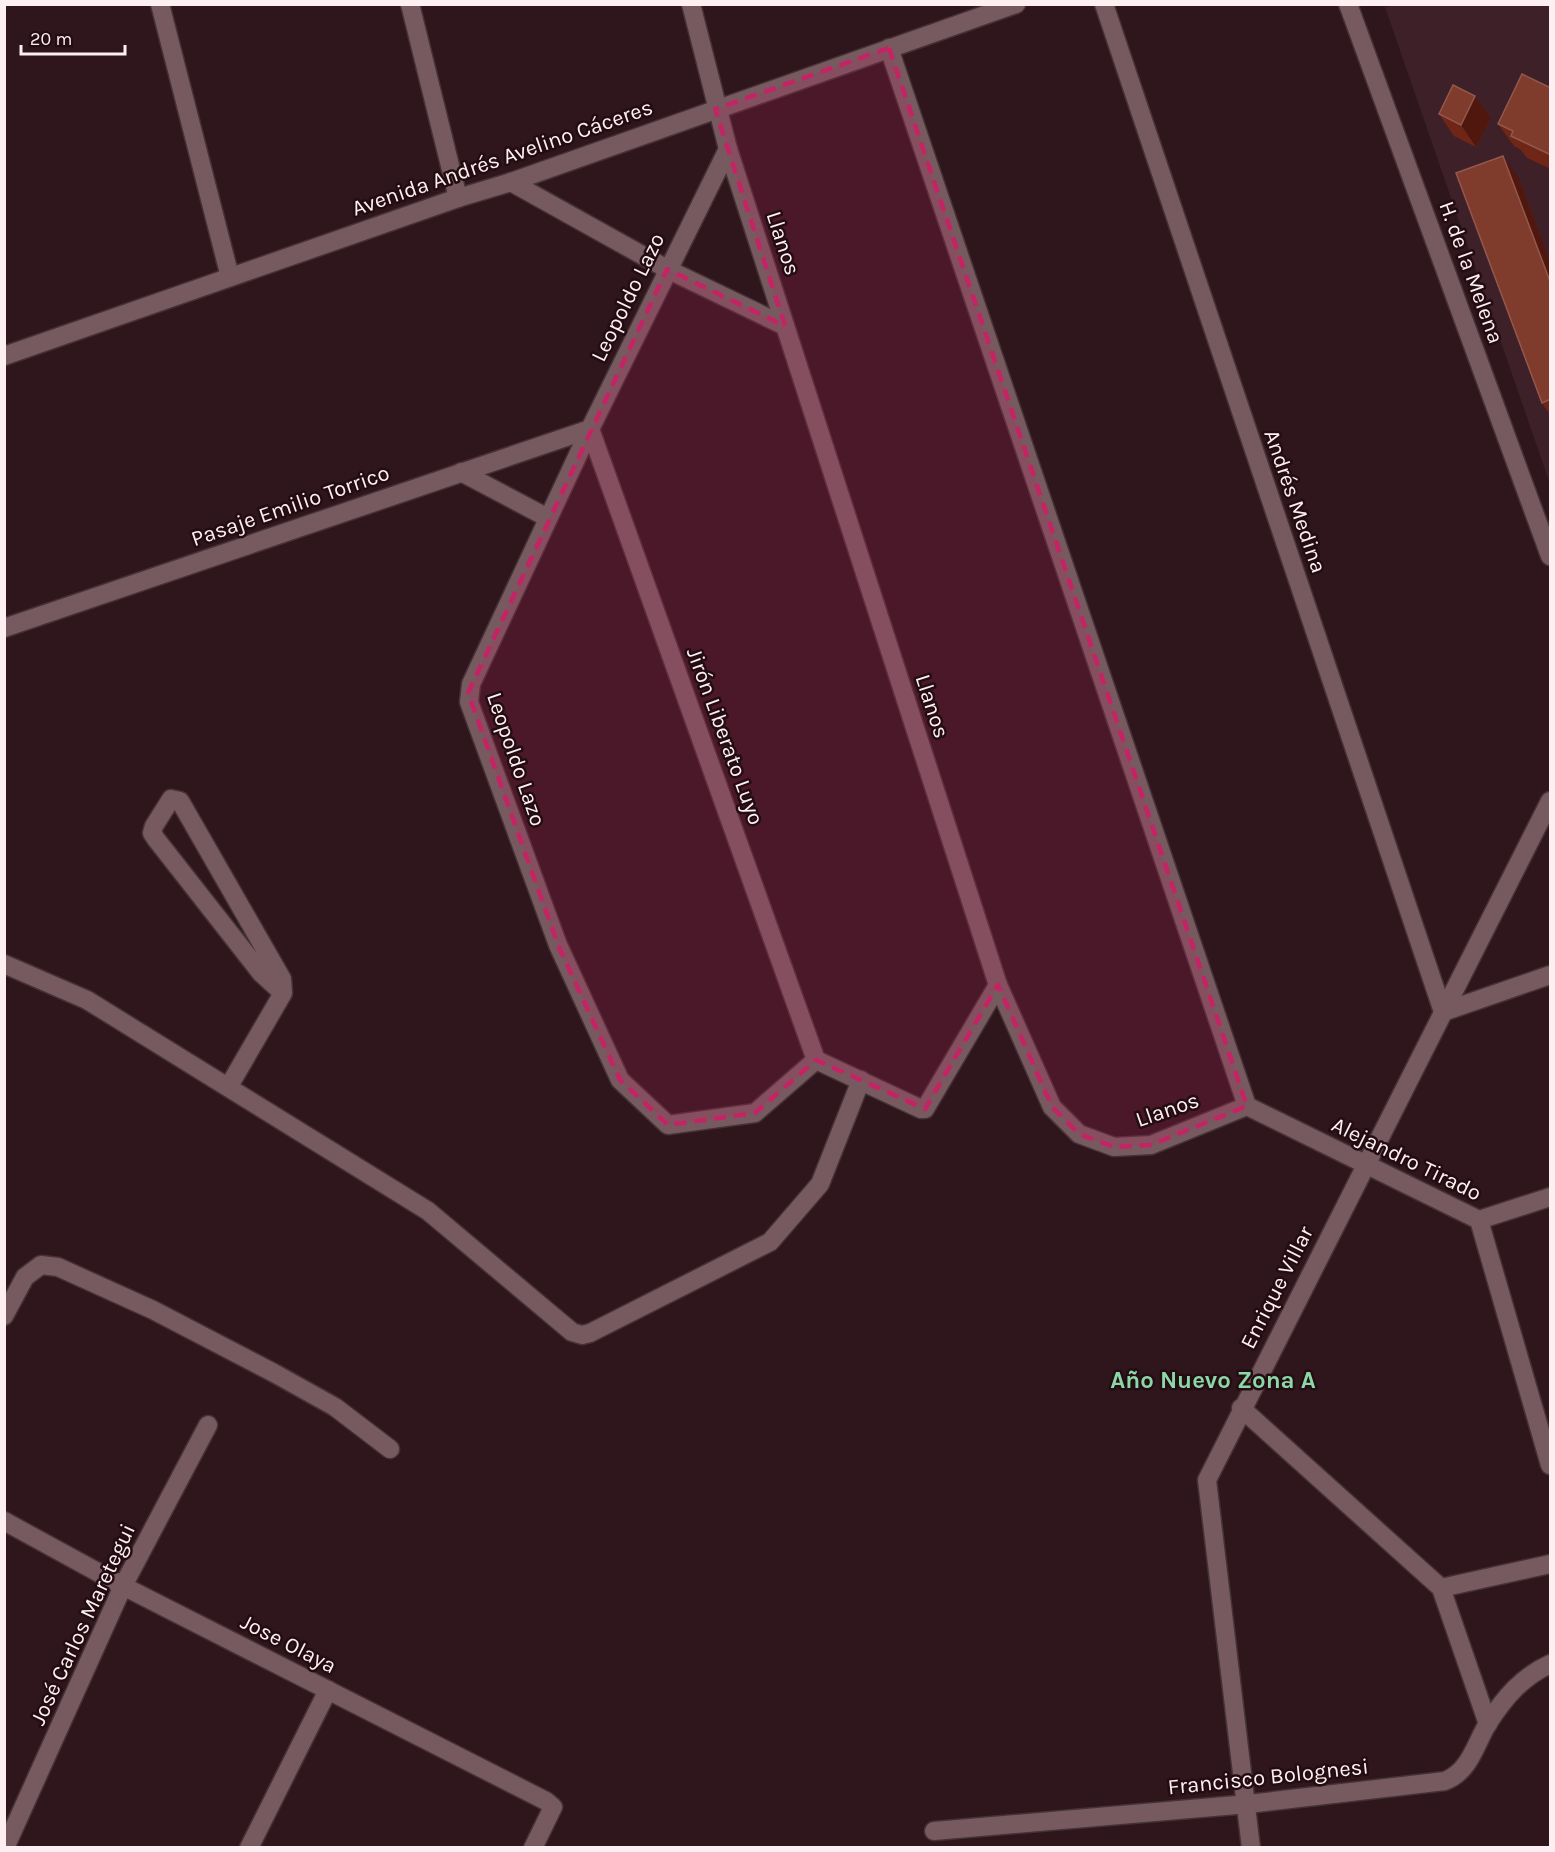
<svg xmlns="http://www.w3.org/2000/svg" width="1555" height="1852" font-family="Karla,sans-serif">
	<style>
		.built { fill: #3e2028 }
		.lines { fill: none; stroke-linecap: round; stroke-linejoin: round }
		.minor-casing { stroke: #443236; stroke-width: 21 }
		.minor { stroke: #775a60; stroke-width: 18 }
		.wall { fill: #702616 }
		.shaded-wall { fill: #4f170e }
		.building { fill: #7f3c2d; stroke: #93584c; stroke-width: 1.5 }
		.marked { fill: #c52363; fill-opacity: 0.2; stroke: #c52363; stroke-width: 4.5; stroke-dasharray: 12 8; stroke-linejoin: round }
		.labels { text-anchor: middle; stroke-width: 5; stroke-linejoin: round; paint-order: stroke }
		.street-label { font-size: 22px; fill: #fef0f2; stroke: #230d13 }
		.neighbourhood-label { font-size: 24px; font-weight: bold; fill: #8cd7a8; stroke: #230d13 }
	</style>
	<rect width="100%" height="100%" fill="#2e161c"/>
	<path class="built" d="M1407 4 1550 5V484L1385 7Z"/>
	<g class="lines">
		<g class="minor-casing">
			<g id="minor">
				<path d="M160 4 230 277"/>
				<path d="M410 4 458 198"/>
				<path d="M691 4 728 149 998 985 1052 1107 1079 1134 1114 1147 1151 1145 1247 1106"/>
				<path d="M1104 4 1443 1012 1550 975"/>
				<path d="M1348 4 1550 556"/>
				<path d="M889 48 1247 1106"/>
				<path d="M728 149 590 429 471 684 469 702 558 945 620 1080 668 1125 755 1113 816 1060"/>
				<path d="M511 182 667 269 785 326"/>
				<path d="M4 356 458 198 511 182 1016 4"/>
				<path d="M590 429 816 1060"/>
				<path d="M461 472 548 518"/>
				<path d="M4 628 590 429"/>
				<path d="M4 964 87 1000 428 1211 572 1332 582 1335 590 1333 770 1242 820 1184 861 1080"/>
				<path d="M816 1060 921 1109H925L998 985"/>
				<path d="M229 1086 283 993 282 979 180 801 171 799 154 826 152 833 156 839 261 973 283 993"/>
				<path d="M1247 1106 1479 1220 1550 1197"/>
				<path d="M1479 1220 1550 1465"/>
				<path d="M4 1316 25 1277 41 1265 58 1267 153 1310 274 1373 335 1407 390 1449"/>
				<path d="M1241 1408 1441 1588 1488 1724"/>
				<path d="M4 1521 123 1586 546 1801 553 1807 533 1848"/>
				<path d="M1441 1588 1550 1564"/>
				<path d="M934 1831 1248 1804 1445 1781C1470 1771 1475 1745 1488 1723 1505 1697 1522 1677 1550 1664"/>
				<path d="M5 1848 123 1586 208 1425"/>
				<path d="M249 1848 328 1690"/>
				<path d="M1251 1848 1207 1480 1550 801"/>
			</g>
		</g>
		<use href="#minor" class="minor"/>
	</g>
	<g class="wall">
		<path d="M1551 88V169L1527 158 1521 150 1514 146 1498 124Z"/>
		<path d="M1475 96 1491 118 1476 147 1454 136 1439 114Z"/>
		<path d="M1519 178 1551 264V416L1542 403Z"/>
	</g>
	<g class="shaded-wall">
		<path d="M1475 96 1491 118 1476 147 1461 125Z"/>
		<path d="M1503 156 1519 178 1551 264V284Z"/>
	</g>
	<g class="building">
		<path d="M1522 74 1551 88V155L1511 136 1513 131 1498 124Z"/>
		<path d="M1453 85 1475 96 1461 125 1439 114Z"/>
		<path d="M1503 156 1551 284V399L1542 403 1456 173Z"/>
	</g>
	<path class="marked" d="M889 48 1247 1106 1151 1145 1114 1147 1079 1134 1052 1107 998 985 925 1109 816 1060 755 1113 668 1125 620 1080 558 945 468 693 667 269 785 326 715 109Z"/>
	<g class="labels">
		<g class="street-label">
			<text transform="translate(502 157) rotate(-19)" y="8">Avenida Andrés Avelino Cáceres</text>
			<text transform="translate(784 243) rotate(72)" y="8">Llanos</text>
			<text transform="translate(1472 272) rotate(70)" y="8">H. de la Melena</text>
			<text transform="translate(627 297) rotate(-64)" y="8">Leopoldo Lazo</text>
			<text transform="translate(1296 501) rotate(71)" y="8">Andrés Medina</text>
			<text transform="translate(290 505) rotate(-19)" y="8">Pasaje Emilio Torrico</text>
			<text transform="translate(933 706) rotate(72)" y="8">Llanos</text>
			<text transform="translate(726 736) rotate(70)" y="8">Jirón Liberato Luyo</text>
			<text transform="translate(517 759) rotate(71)" y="8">Leopoldo Lazo</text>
			<text transform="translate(1167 1109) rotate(-19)" y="8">Llanos</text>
			<text transform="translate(1407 1158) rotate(26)" y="8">Alejandro Tirado</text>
			<text transform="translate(1276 1287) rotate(-63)" y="8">Enrique Villar</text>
			<text transform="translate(82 1624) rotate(-65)" y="8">José Carlos Maretegui</text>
			<text transform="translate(289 1643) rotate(27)" y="8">Jose Olaya</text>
			<text transform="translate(1268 1776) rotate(-6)" y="8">Francisco Bolognesi</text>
		</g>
		<g class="neighbourhood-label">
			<text x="1213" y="1388">Año Nuevo Zona A</text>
		</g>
	</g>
	<rect width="1555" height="1852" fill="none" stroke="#fef0f2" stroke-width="12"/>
	<path d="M21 45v9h104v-9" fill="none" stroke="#fef0f2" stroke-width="3"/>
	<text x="30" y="45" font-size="18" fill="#fef0f2" stroke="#230d13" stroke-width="4.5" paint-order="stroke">20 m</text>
</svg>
